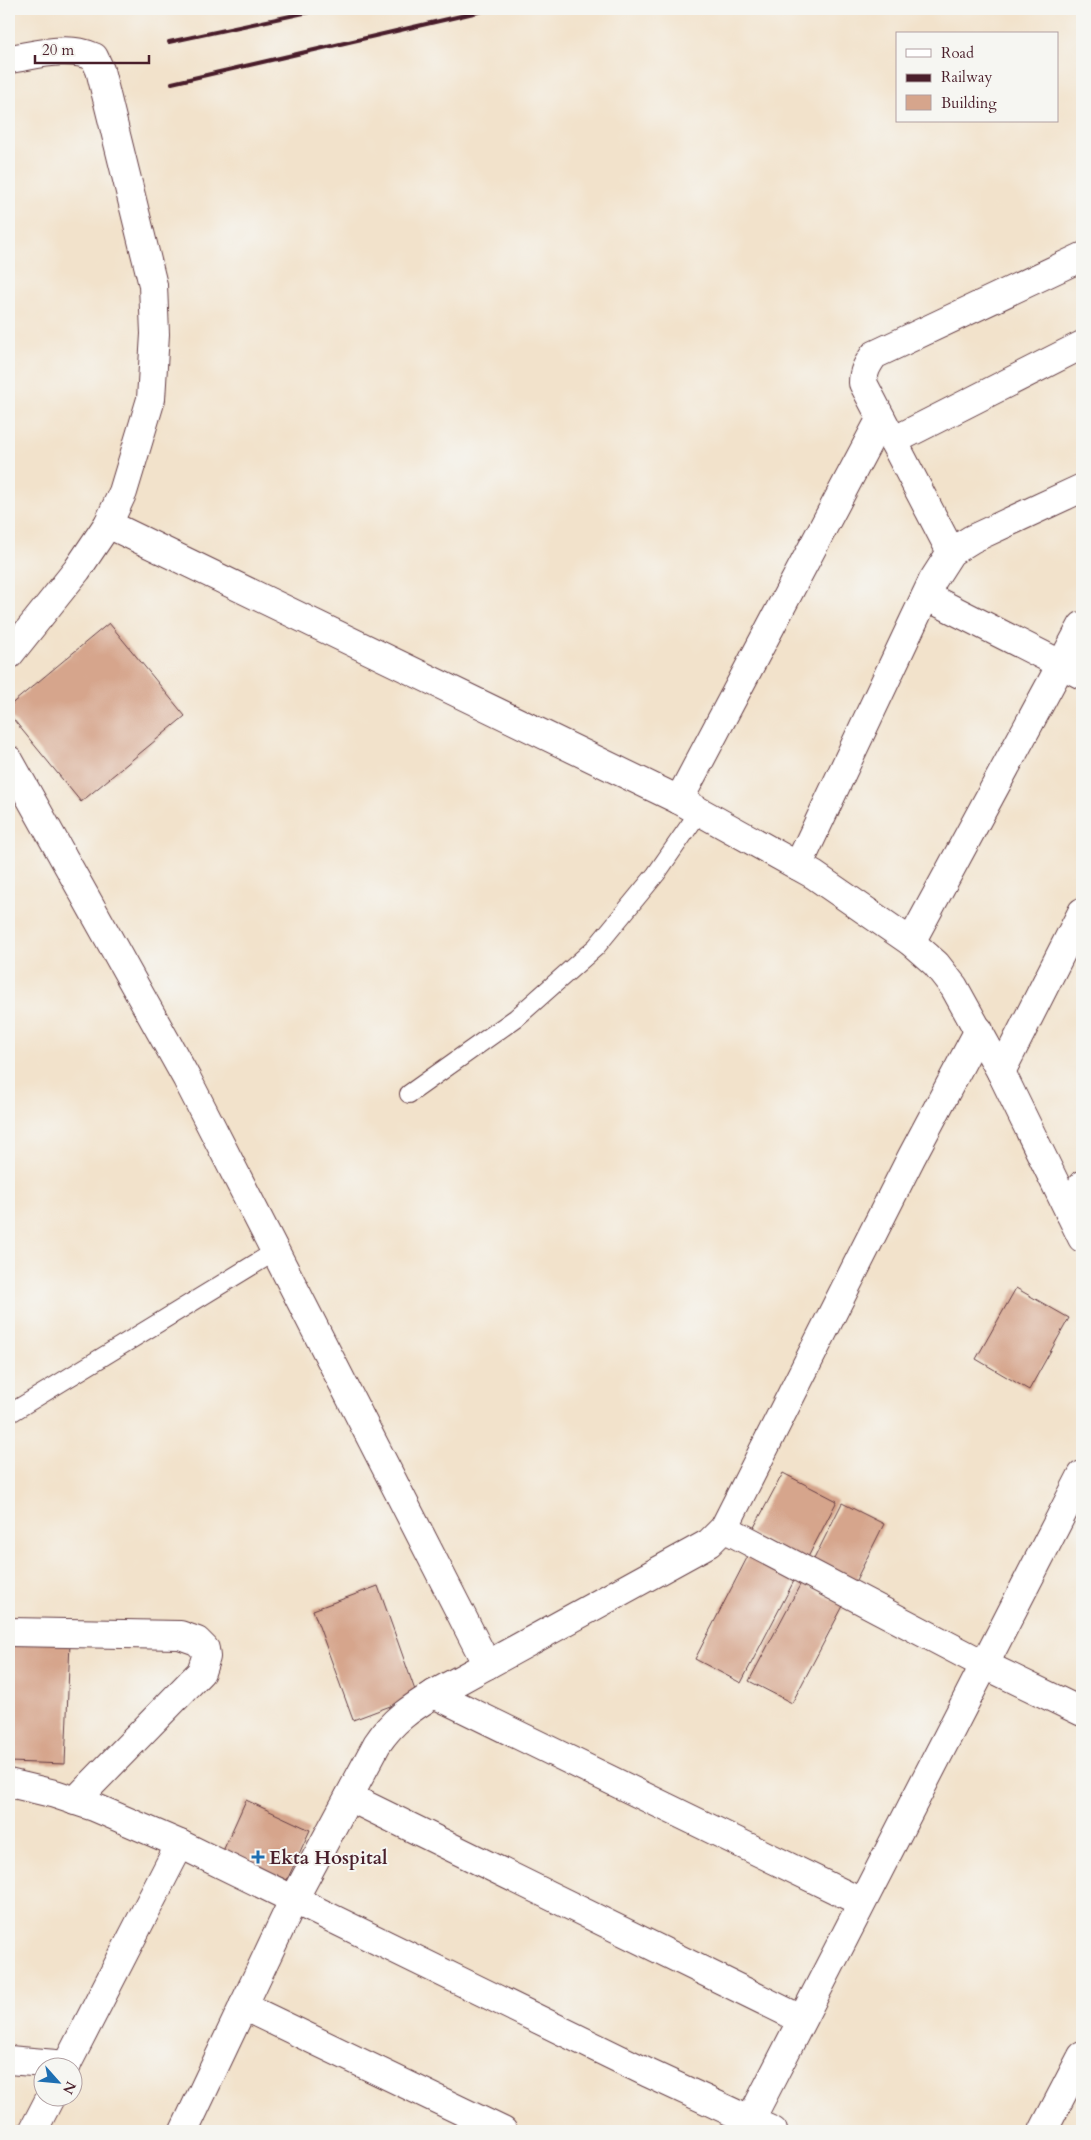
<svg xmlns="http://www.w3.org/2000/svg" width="1091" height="2140" font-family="Cardo,serif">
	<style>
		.building { fill: #d6a58c }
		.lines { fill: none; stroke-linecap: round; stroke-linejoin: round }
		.service-casing { stroke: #633c43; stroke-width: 20 }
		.minor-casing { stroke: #633c43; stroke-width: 30 }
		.service { stroke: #fff; stroke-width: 18 }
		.minor { stroke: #fff; stroke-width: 28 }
		.rail { stroke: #4a1f2b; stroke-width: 4 }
		.poi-dot { fill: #1f6fb2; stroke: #f6f6f2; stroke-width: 2 }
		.labels { text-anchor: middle; stroke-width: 4; stroke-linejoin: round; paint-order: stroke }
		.poi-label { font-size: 19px; font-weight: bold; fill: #4a1f2b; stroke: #f6f6f2; text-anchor: start }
	</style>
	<rect width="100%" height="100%" fill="#f6f6f2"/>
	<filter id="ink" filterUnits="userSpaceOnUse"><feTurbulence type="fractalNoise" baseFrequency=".02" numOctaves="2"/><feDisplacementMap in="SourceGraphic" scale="10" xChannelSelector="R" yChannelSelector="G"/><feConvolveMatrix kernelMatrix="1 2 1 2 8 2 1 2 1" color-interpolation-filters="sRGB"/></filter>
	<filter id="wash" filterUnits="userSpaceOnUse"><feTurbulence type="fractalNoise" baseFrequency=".0096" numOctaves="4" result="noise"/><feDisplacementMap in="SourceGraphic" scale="20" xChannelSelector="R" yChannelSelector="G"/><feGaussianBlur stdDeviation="1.12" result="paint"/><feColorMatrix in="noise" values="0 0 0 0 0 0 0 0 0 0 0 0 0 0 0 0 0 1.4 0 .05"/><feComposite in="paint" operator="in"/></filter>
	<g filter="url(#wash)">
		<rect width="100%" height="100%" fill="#f2e2cb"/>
		<g id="blocks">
			<g class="building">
				<path d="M109 623 185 716 81 802 9 714V706Z"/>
				<path d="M1016 1288 1069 1318 1029 1390 976 1359Z"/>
				<path d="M783 1473 837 1501 806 1561 751 1533Z"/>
				<path d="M842 1503 884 1524 855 1582 813 1561Z"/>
				<path d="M749 1554 796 1577 741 1683 695 1659Z"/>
				<path d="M801 1583 843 1606 792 1703 749 1681Z"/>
				<path d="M378 1586 417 1696 353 1720 313 1610Z"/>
				<path d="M9 1639 70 1642 65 1764 9 1762Z"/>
				<path d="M246 1800 310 1830 287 1880 223 1851Z"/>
			</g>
		</g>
	</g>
	<g filter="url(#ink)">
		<use href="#blocks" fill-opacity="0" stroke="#633c43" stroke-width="1"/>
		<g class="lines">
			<g class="service-casing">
				<g id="service">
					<path d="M409 1094 516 1018 596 947 656 874 699 812"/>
					<path d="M9 1414 276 1251"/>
				</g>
			</g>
			<g class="minor-casing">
				<g id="minor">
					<path d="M9 59C36 55 68 45 94 57L100 70 153 285 155 334 151 399 123 492 108 524 77 570 9 655"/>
					<path d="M893 441 1082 345"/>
					<path d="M108 524 679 800 814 875 911 942 936 964 954 987 1001 1072 1082 1238"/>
					<path d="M951 552 863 383C863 371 868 364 874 355L1082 257"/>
					<path d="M926 596 1082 675"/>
					<path d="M9 760 187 1079 487 1665"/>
					<path d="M679 800 881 418"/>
					<path d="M798 866 933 580 951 552 972 539 1082 488"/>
					<path d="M911 942 1082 626"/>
					<path d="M1001 1072 1082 912"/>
					<path d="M1069 1212 1082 1185"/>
					<path d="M724 1528 985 1665 1082 1712"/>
					<path d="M9 1632 180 1635 197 1641 205 1649 206 1657 201 1672 75 1801"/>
					<path d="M434 1694 861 1902"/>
					<path d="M9 1783 55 1794 94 1807 180 1844 648 2073 773 2131"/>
					<path d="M349 1797 801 2019"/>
					<path d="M243 2006 503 2131"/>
					<path d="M9 2060 67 2065"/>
					<path d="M65 2068 180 1844"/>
					<path d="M750 2121 1082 1475"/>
					<path d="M33 2131 50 2098"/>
					<path d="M184 2131 293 1901 377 1744C393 1720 410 1709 434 1694L709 1543 724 1528 911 1158 979 1030"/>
					<path d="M1043 2131 1082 2056"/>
				</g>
			</g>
			<use href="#service" class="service"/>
			<use href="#minor" class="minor"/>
			<g class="rail">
				<path d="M169 42 323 9"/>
				<path d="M172 83 491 9"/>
			</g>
		</g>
	</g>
	<path class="poi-dot" d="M255.5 1849.5h5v5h5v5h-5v5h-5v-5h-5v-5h5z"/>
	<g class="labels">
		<g class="poi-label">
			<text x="269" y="1864">Ekta Hospital</text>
		</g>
	</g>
	<rect width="1091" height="2140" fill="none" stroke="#f6f6f2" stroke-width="30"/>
	<rect x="896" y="32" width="162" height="90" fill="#f6f6f2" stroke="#b1a0a2"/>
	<rect x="906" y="49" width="25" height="8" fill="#ffffff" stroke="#b1a0a2"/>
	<text x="941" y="58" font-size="15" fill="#4a1f2b">Road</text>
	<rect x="906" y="74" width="25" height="8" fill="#4a1f2b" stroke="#b1a0a2"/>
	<text x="941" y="82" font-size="15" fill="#4a1f2b">Railway</text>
	<rect x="906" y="95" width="25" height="15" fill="#d6a58c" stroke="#b1a0a2"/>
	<text x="941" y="108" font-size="15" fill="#4a1f2b">Building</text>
	<g transform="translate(58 2082) rotate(117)"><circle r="24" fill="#f6f6f2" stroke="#b1a0a2"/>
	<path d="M0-4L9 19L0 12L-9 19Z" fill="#1f6fb2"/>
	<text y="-8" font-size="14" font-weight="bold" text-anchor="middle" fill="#4a1f2b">N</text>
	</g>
	<path d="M35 55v8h114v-8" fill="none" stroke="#4a1f2b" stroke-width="2.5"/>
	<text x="42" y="55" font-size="15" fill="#4a1f2b" stroke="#f6f6f2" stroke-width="4" paint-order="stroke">20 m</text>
</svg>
